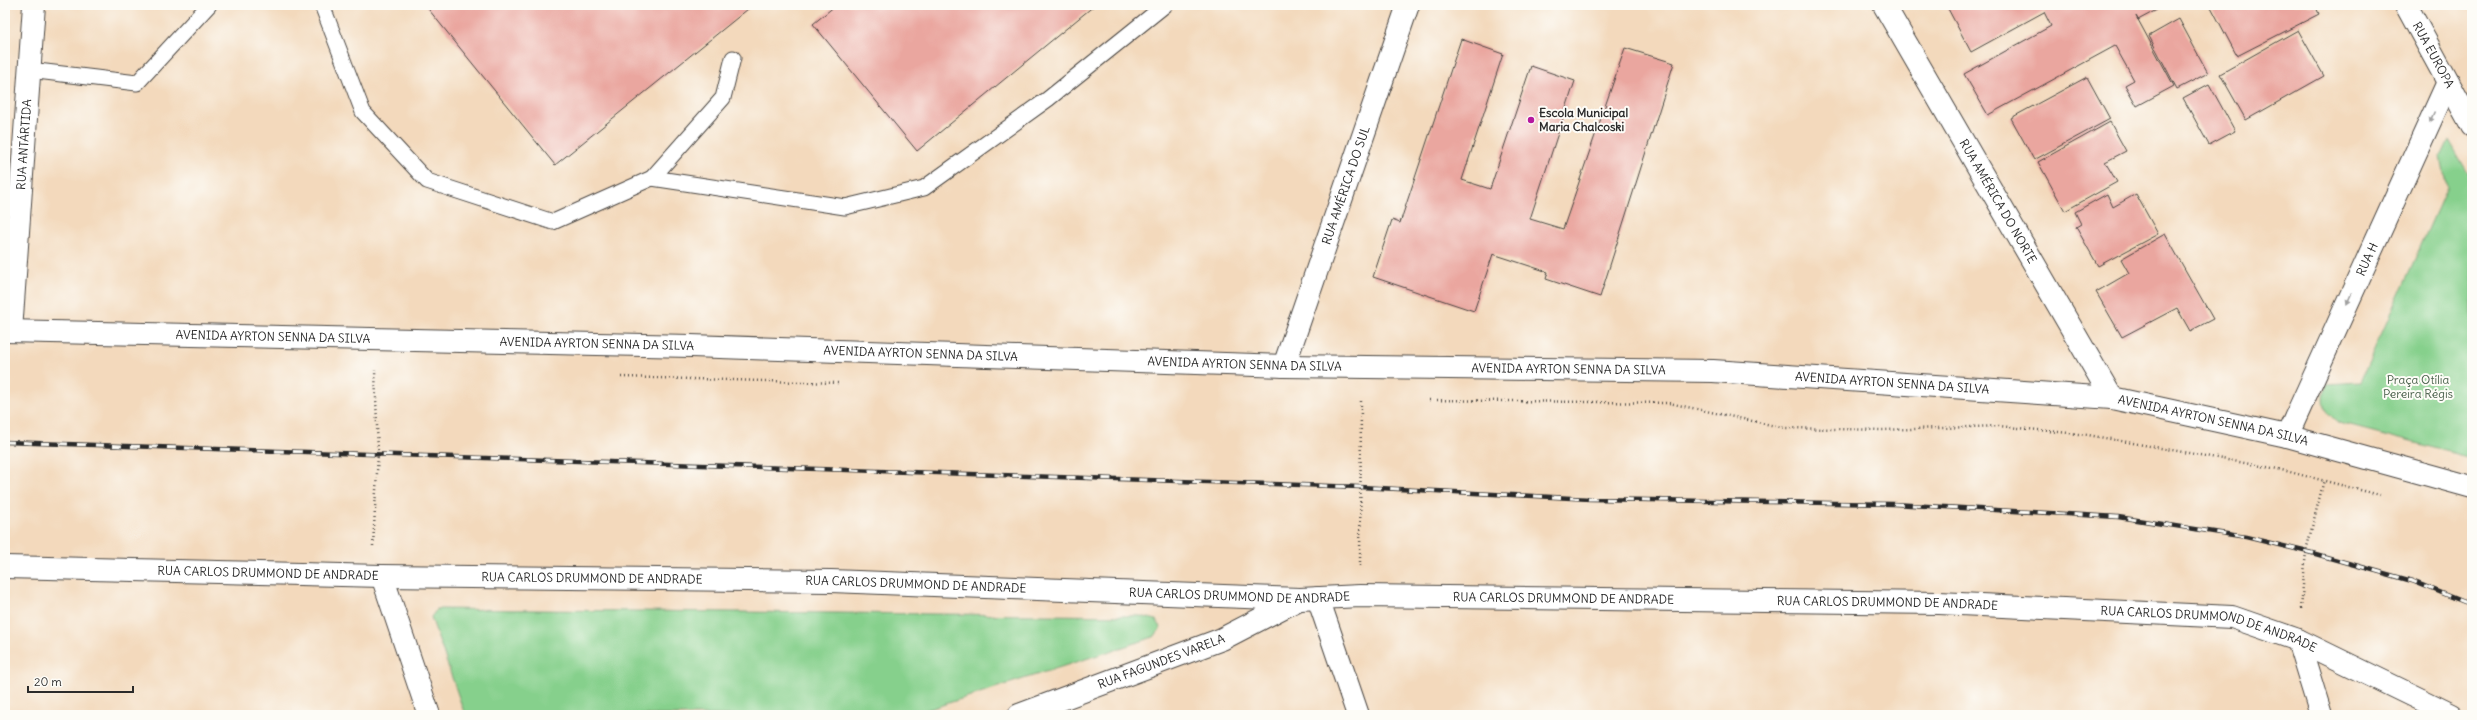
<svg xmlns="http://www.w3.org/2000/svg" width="2477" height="720" font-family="Delius,sans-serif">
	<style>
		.green { fill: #86d08c; stroke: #587e5c }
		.building { fill: #eaa69f }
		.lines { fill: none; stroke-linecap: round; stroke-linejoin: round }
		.service-casing { stroke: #494541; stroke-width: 17 }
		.minor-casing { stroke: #494541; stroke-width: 24 }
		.tertiary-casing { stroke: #494541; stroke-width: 24 }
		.primary-casing { stroke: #494541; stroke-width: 24 }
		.path { stroke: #494541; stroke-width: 2.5; stroke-dasharray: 1 3; stroke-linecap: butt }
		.service { stroke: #fff; stroke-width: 15 }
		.minor { stroke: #fff; stroke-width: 22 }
		.tertiary { stroke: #fff; stroke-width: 22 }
		.primary { stroke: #fff; stroke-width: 22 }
		.rail-casing { stroke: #2b2b2b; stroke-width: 4.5 }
		.rail { stroke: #fdfcf7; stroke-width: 3; stroke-dasharray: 9; stroke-linecap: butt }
		.oneway { fill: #a0a0a0 }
		.poi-dot { fill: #b5179e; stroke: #fdfcf7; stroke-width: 1.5 }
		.labels { text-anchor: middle; stroke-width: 4; stroke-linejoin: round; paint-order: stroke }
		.street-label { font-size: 12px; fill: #2b2b2b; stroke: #fdfcf7 }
		.poi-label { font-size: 12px; font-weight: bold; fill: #2b2b2b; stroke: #fdfcf7; text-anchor: start }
		.park-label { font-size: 12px; fill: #465d48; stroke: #fdfcf7 }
	</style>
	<rect width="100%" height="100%" fill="#fdfcf7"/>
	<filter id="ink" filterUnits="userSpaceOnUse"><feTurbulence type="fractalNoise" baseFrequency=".025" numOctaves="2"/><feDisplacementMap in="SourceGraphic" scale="8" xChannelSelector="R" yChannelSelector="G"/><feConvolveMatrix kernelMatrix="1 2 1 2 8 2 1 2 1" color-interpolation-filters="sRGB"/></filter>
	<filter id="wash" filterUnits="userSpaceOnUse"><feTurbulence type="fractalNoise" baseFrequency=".012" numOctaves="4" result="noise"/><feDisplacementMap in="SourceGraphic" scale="16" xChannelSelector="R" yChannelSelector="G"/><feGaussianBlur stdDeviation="0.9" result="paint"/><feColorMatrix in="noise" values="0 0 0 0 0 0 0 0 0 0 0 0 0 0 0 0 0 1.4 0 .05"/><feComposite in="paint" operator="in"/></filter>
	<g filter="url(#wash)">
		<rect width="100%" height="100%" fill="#f3d9bc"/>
		<g class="green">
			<path d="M2449 140 2472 180V458L2339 423C2324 412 2321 402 2327 384L2360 382 2447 187 2441 157Z"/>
			<path d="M437 609 1141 616 1156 620 1161 627 1155 636 1145 640 911 715H465L431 617Z"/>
		</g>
		<g id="blocks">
			<g class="building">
				<path d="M425 5H753L555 165Z"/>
				<path d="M836 5H1095L917 151 813 24Z"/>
				<path d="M1946 5H2054L2055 7 2059 5H2166L2138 20 2136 16 2174 86 2137 106 2125 85 2134 80 2115 46 1988 115 1964 74 2051 26 2044 12 1971 52Z"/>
				<path d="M2210 5H2315L2319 14 2237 56Z"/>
				<path d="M2179 19 2208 73 2177 89 2149 36Z"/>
				<path d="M2298 30 2324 76 2246 120 2220 74Z"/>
				<path d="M1461 39 1503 54 1462 180 1490 189 1531 66 1575 81 1530 219 1563 229 1625 48 1674 63 1600 297 1546 279 1548 272 1493 254 1474 311 1373 277 1392 220 1400 223Z"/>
				<path d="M2087 77 2110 119 2034 160 2011 118Z"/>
				<path d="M2209 84 2235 131 2209 145 2183 98Z"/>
				<path d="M2110 122 2126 151 2105 162 2117 182 2065 211 2038 162Z"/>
				<path d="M2107 194 2113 207 2136 194 2158 234 2098 266 2076 227 2081 224 2075 212Z"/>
				<path d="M2165 234 2213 319 2190 331 2177 308 2122 337 2096 292 2129 273 2121 259Z"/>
			</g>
		</g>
	</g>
	<g filter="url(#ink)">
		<use href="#blocks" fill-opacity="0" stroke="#494541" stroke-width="1"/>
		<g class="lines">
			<g class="service-casing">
				<g id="service">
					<path d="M322 5 363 112 427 181 553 222 652 178 723 98 733 58"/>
					<path d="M29 70 137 83 209 5"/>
					<path d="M652 178 845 207 924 188 1048 99 1165 5"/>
				</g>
			</g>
			<g class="minor-casing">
				<g id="minor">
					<path id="s1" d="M1884 5 2112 398"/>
					<path id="s2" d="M11 331 34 5"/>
					<path id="s3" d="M1284 366 1408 5"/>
					<path id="s4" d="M5 567 382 576 831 581 1300 599 1360 596 1939 603 2232 617 2298 640 2452 715"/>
					<path d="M382 576 429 715"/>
					<path d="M1318 598 1358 715"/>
					<path d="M2298 640 2321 715"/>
					<path id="s5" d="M1019 715 1222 639 1299 599"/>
				</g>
			</g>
			<g class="tertiary-casing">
				<g id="tertiary">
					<path id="s6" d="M2406 5 2472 126"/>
					<path id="s7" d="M2287 436 2448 82"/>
				</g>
			</g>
			<g class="primary-casing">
				<g id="primary">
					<path id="s8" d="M5 331 691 346 1284 366 1713 371 2112 398 2287 436 2472 487"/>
				</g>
			</g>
			<g class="path">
				<path d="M621 377 838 383"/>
				<path d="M1429 400 1669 403 1785 428 1883 430 1999 426 2088 435 2278 469 2380 495"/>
				<path d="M373 546 378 454 375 370"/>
				<path d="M1360 566 1361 399"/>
				<path d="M2301 609 2306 551 2324 480"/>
			</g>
			<use href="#service" class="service"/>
			<use href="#minor" class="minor"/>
			<use href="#tertiary" class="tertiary"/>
			<use href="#primary" class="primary"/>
			<g class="rail-casing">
				<path id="rail" d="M5 442 1360 487 1590 499 1893 504 2118 517 2246 537 2312 553 2412 581 2472 605"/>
			</g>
			<use href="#rail" class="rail"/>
		</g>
		<defs><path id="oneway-solid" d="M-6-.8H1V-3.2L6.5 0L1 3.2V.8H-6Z"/></defs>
		<g class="oneway">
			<use href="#oneway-solid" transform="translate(2432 117) rotate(114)"/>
			<use href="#oneway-solid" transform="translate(2349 299) rotate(114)"/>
		</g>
	</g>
	<circle class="poi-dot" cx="1531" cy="120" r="4"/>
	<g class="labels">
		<g class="street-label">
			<text dy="4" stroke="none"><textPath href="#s6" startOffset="57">RUA EUROPA</textPath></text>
			<text dy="4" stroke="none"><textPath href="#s2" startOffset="187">RUA ANTÁRTIDA</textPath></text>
			<text dy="4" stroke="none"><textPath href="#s3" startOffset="191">RUA AMÉRICA DO SUL</textPath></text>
			<text dy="4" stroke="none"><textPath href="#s1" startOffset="227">RUA AMÉRICA DO NORTE</textPath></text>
			<text dy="4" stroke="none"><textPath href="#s7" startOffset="194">RUA H</textPath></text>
			<text dy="4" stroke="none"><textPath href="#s8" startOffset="268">AVENIDA AYRTON SENNA DA SILVA</textPath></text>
			<text dy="4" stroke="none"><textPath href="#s8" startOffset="592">AVENIDA AYRTON SENNA DA SILVA</textPath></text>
			<text dy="4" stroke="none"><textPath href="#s8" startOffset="916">AVENIDA AYRTON SENNA DA SILVA</textPath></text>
			<text dy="4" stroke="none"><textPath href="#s8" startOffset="1240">AVENIDA AYRTON SENNA DA SILVA</textPath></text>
			<text dy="4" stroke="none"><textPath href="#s8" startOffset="1564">AVENIDA AYRTON SENNA DA SILVA</textPath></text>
			<text dy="4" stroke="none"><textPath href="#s8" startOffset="1888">AVENIDA AYRTON SENNA DA SILVA</textPath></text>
			<text dy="4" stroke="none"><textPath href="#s8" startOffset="2212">AVENIDA AYRTON SENNA DA SILVA</textPath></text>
			<text dy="4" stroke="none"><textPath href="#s4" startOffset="263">RUA CARLOS DRUMMOND DE ANDRADE</textPath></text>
			<text dy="4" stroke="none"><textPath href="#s4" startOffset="587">RUA CARLOS DRUMMOND DE ANDRADE</textPath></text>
			<text dy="4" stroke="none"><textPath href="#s4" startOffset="911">RUA CARLOS DRUMMOND DE ANDRADE</textPath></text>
			<text dy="4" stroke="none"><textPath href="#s4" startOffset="1235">RUA CARLOS DRUMMOND DE ANDRADE</textPath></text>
			<text dy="4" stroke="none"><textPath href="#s4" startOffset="1559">RUA CARLOS DRUMMOND DE ANDRADE</textPath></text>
			<text dy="4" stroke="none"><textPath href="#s4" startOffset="1883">RUA CARLOS DRUMMOND DE ANDRADE</textPath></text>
			<text dy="4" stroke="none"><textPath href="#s4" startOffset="2207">RUA CARLOS DRUMMOND DE ANDRADE</textPath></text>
			<text dy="4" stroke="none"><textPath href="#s5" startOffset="152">RUA FAGUNDES VARELA</textPath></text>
		</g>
		<g class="poi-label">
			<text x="1539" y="117">Escola Municipal<tspan x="1539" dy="14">Maria Chalcoski</tspan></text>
		</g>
		<g class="park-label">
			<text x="2418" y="384">Praça Otília<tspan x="2418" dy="14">Pereira Régis</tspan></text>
		</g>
	</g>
	<rect width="2477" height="720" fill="none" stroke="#fdfcf7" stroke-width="20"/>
	<path d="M28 686v6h105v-6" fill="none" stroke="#2b2b2b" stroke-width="2"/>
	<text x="34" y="686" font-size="12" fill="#2b2b2b" stroke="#fdfcf7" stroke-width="3" paint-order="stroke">20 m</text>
</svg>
